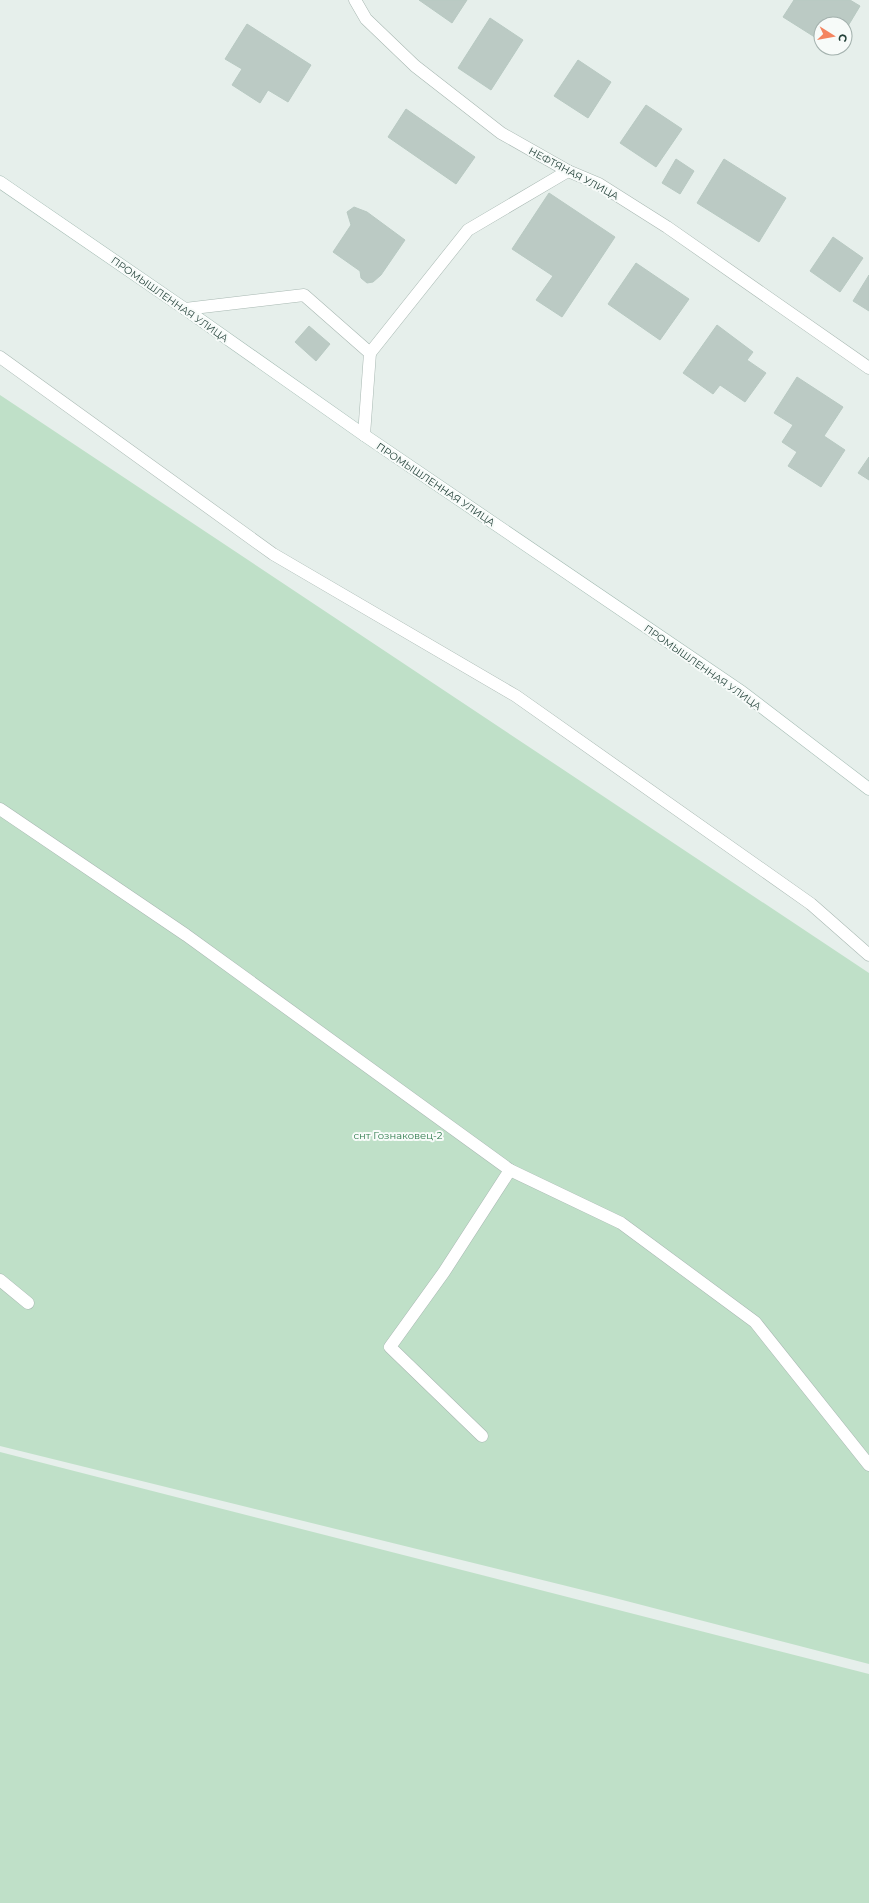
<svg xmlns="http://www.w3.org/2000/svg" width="869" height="1903" font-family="Montserrat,sans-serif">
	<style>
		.green { fill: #bfe0c8 }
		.building { fill: #bbcac4; stroke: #b8c9c2 }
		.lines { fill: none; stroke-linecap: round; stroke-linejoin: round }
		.service-casing { stroke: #a8b8b2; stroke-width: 13 }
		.minor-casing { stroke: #a8b8b2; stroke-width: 13 }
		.secondary-casing { stroke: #a4bbb3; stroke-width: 13 }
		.service { stroke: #fff; stroke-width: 12 }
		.minor { stroke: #fff; stroke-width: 12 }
		.secondary { stroke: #fff; stroke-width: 12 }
		.labels { text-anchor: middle; stroke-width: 4; stroke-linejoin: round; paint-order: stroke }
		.street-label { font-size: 10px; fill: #24423a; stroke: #f7fbf9 }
		.park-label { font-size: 10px; fill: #2d7a4b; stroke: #f7fbf9 }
	</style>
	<rect width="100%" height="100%" fill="#e6efeb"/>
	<g class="green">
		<path d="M0 395 869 973V1664L611 1597 0 1446Z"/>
		<path d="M0 1452 869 1674V1903H0Z"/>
	</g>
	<g class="building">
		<path d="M419 0H467L452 23Z"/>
		<path d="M794 0H850L860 6 845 31V24H821V41L783 17Z"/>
		<path d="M490 18 523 40 491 90 458 68Z"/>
		<path d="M247 24 311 65 288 102 268 90 260 103 232 85 242 69 225 59Z"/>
		<path d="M578 60 611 82 588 118 554 96Z"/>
		<path d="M646 105 682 129 656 167 620 143Z"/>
		<path d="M406 109 475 157 456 184 388 137Z"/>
		<path d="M676 159 694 171 680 194 662 183Z"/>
		<path d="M724 159 786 198 759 242 697 203Z"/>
		<path d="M549 193 615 237 562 317 536 300 553 276 512 249Z"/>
		<path d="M354 207 367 212 405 240 381 275 373 282 367 283 361 278 360 271 333 252 351 225 347 212Z"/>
		<path d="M833 237 863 258 840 292 810 271Z"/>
		<path d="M636 263 689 299 660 340 608 304Z"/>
		<path d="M869 275V311L853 301Z"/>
		<path d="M717 325 753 352 747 360 766 373 745 402 720 385 713 394 683 373Z"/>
		<path d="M309 326 330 344 316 361 295 342Z"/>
		<path d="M797 377 843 407 824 436 845 450 821 487 788 466 797 452 782 442 793 425 774 413Z"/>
		<path d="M869 457V480L858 473Z"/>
	</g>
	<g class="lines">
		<g class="service-casing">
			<g id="service">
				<path d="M185 309 304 295 370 353 364 435"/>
				<path d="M370 353 468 230 568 171"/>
				<path d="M0 357 273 554 516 696 811 904 869 955"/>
				<path d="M0 809 186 935 510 1170 621 1223 755 1322 869 1465"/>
				<path d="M0 1280 28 1303"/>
				<path d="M482 1436 390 1347 444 1272 510 1170"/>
			</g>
		</g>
		<g class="minor-casing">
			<path id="minor" d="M355 0 366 19 415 66 501 133 568 171 599 184 667 227 869 368"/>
		</g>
		<g class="secondary-casing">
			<path id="secondary" d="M0 182 185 309 364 435 742 692 869 789"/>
		</g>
		<use href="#service" class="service"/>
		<use href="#minor" class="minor"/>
		<use href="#secondary" class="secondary"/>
	</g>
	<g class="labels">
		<g class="street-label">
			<text transform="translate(574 173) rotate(28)" y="4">НЕФТЯНАЯ УЛИЦА</text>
			<text transform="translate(170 299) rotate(35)" y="4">ПРОМЫШЛЕННАЯ УЛИЦА</text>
			<text transform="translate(436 484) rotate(34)" y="4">ПРОМЫШЛЕННАЯ УЛИЦА</text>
			<text transform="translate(703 667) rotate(35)" y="4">ПРОМЫШЛЕННАЯ УЛИЦА</text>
		</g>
		<g class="park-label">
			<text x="398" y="1139">снт Гознаковец-2</text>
		</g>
	</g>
	<g transform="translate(833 36) rotate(101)"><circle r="19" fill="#f7fbf9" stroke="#a3b1ad"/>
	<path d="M0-3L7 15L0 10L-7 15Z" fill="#f4845f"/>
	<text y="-6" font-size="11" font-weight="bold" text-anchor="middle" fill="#24423a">С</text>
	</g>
</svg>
